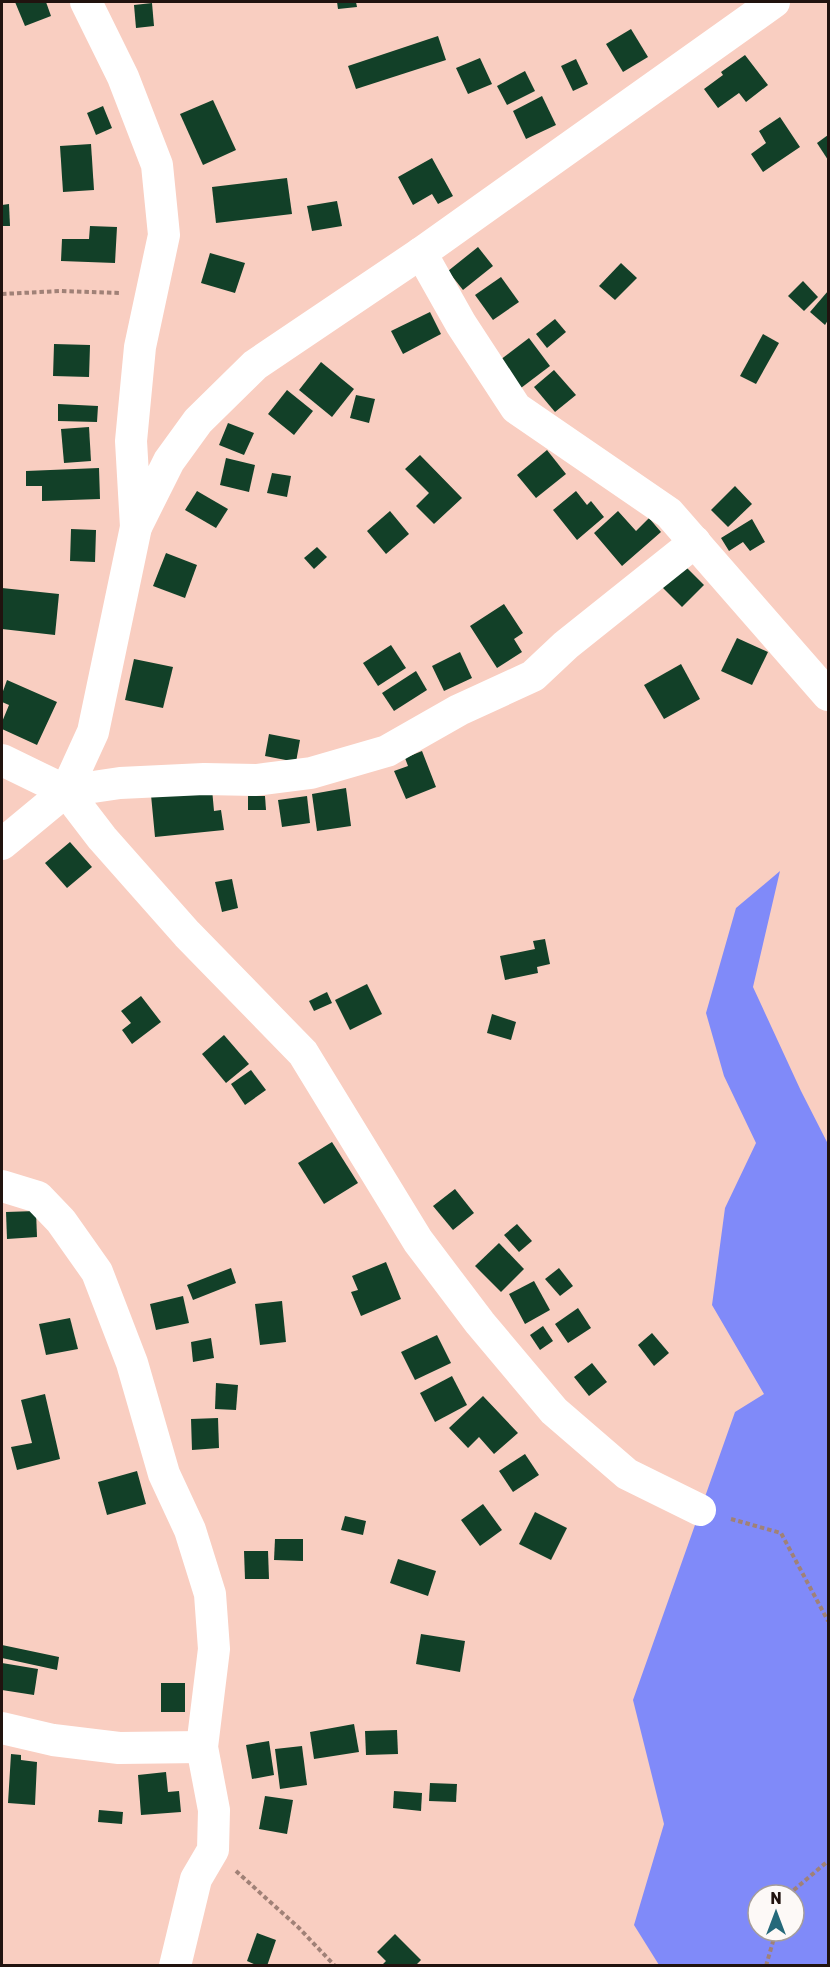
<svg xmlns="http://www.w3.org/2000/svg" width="830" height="1967" font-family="Rubik,sans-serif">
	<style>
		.water { fill: #808af9; fill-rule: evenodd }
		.building { fill: #124028 }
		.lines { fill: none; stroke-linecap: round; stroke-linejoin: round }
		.path { stroke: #a08177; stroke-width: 4; stroke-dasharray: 4.5 3; stroke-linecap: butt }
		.street { stroke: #fff; stroke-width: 32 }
	</style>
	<rect width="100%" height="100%" fill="#f9cec1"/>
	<path class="water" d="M780 871 753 987 801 1091 828 1144V1965H659L634 1925 664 1824 633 1700 735 1412 764 1394 712 1305 725 1208 756 1143 724 1076 706 1013 736 908ZM758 1895H794V1931H758Z"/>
	<g class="building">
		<path d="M15 2H46L51 16 25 26Z"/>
		<path d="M337 2H356L357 7 338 9Z"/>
		<path d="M152 3 154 26 136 28 134 5Z"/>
		<path d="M631 29 648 57 623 72 606 44Z"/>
		<path d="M438 36 446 60 356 89 348 66Z"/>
		<path d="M745 55 768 85 746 102 739 93 718 108 704 89 723 75 721 72Z"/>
		<path d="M480 58 492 84 468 94 456 68Z"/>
		<path d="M576 59 588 84 573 91 561 66Z"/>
		<path d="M525 71 535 91 507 105 497 86Z"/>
		<path d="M542 96 556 125 526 139 513 111Z"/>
		<path d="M213 100 236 150 203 165 180 114Z"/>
		<path d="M103 106 112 128 96 135 87 113Z"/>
		<path d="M780 117 800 147 763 172 751 154 766 143 759 131Z"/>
		<path d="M828 135V160L817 143Z"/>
		<path d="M91 144 94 190 63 192 60 146Z"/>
		<path d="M432 158 453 196 438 204 432 194 413 205 398 177Z"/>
		<path d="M287 178 292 214 216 223 212 187Z"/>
		<path d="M337 201 342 226 312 231 307 206Z"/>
		<path d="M9 204 10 226H2V205Z"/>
		<path d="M90 226 117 227 115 263 61 261 62 239H89Z"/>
		<path d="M478 247 493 266 463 290 448 271Z"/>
		<path d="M210 253 245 263 235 293 201 283Z"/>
		<path d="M621 263 637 278 615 300 599 286Z"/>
		<path d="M501 277 519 302 493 320 475 295Z"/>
		<path d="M803 281 818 297 804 311 788 296Z"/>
		<path d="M828 291V320L825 325 810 312Z"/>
		<path d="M430 312 441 334 403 354 391 331Z"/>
		<path d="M555 319 566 332 547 348 536 334Z"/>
		<path d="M763 334 779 343 756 384 740 376Z"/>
		<path d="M529 338 550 366 517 391 496 363Z"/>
		<path d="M54 344 90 345 89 377 53 376Z"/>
		<path d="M321 362 354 389 332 417 299 390Z"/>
		<path d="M554 370 576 395 555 412 534 387Z"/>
		<path d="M287 390 313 411 294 435 268 414Z"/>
		<path d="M356 395 375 399 369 423 350 418Z"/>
		<path d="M58 404 98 406 97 422 58 421Z"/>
		<path d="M228 423 254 433 244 455 219 445Z"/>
		<path d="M89 427 91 461 64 463 61 429Z"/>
		<path d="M547 450 566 474 536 498 517 475Z"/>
		<path d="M420 455 462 498 434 524 416 506 429 493 405 469Z"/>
		<path d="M226 458 255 465 249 492 220 485Z"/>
		<path d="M99 468 100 499 42 501V486H26V471Z"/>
		<path d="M272 473 291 476 287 497 267 493Z"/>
		<path d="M735 486 752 504 728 527 711 510Z"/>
		<path d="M197 491 228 509 216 528 185 510Z"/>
		<path d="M576 491 587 505 591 501 604 517 577 540 553 510Z"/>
		<path d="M390 511 409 534 386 554 367 531Z"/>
		<path d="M618 511 636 531 649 518 661 532 622 566 594 533Z"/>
		<path d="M752 519 765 542 750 551 743 542 729 551 721 538Z"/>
		<path d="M71 529 96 530 95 562 70 561Z"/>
		<path d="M317 547 327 557 314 569 304 558Z"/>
		<path d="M166 553 197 565 185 598 153 586Z"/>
		<path d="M681 562 704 585 682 607 659 584Z"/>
		<path d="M2 588 59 594 55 635 2 629Z"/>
		<path d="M504 604 523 633 514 639 522 652 497 668 470 626Z"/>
		<path d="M737 638 768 652 752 685 721 671Z"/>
		<path d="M391 645 406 668 378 686 363 663Z"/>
		<path d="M460 652 472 678 444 691 432 666Z"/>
		<path d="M134 659 173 667 163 708 125 700Z"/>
		<path d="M681 664 700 699 664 719 644 685Z"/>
		<path d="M416 671 427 690 394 711 382 693Z"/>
		<path d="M7 680 57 702 37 745 2 729V722L9 705 2 702V694Z"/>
		<path d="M269 734 300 740 296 762 265 756Z"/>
		<path d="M422 751 436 787 406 799 394 771 408 766 405 758Z"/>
		<path d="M346 788 351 826 317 831 312 794Z"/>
		<path d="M212 789 214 811 221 810 224 830 155 837 151 795Z"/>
		<path d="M248 796H265L266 810H248Z"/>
		<path d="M307 796 310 823 282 827 278 800Z"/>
		<path d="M70 842 92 867 67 888 45 863Z"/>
		<path d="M232 879 238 908 222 912 215 882Z"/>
		<path d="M545 939 550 964 537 967 538 973 505 980 500 956 535 949 533 941Z"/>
		<path d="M367 984 382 1014 350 1030 335 1000Z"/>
		<path d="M327 992 332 1003 314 1011 309 1001Z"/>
		<path d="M141 996 161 1022 132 1044 122 1030 131 1023 121 1011Z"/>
		<path d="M492 1014 516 1022 511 1040 487 1033Z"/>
		<path d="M224 1035 249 1064 226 1083 202 1054Z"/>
		<path d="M251 1070 266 1090 245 1105 231 1084Z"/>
		<path d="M332 1142 358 1183 324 1204 298 1163Z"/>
		<path d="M455 1189 474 1213 453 1230 433 1206Z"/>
		<path d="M36 1211 37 1237 7 1239 6 1212Z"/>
		<path d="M517 1224 532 1241 519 1252 504 1235Z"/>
		<path d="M499 1243 524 1269 501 1292 475 1266Z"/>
		<path d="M386 1262 401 1299 361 1316 351 1292 358 1290 352 1276Z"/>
		<path d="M231 1268 236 1283 193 1300 187 1285Z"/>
		<path d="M559 1268 573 1286 560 1296 545 1279Z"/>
		<path d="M534 1281 550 1310 525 1324 509 1294Z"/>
		<path d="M183 1296 189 1323 156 1330 150 1304Z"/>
		<path d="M282 1301 286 1342 260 1345 255 1304Z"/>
		<path d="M578 1308 591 1328 568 1343 555 1324Z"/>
		<path d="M70 1318 78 1349 46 1355 39 1324Z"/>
		<path d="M543 1326 553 1341 540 1350 530 1335Z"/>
		<path d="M652 1333 669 1353 654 1366 638 1345Z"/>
		<path d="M437 1335 451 1363 415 1380 401 1352Z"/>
		<path d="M211 1338 214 1358 193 1362 191 1342Z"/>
		<path d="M592 1363 607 1382 589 1396 574 1377Z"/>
		<path d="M452 1376 467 1405 435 1422 420 1393Z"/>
		<path d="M216 1383 238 1385 236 1410 215 1409Z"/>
		<path d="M45 1394 60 1459 17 1470 11 1447 32 1443 21 1400Z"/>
		<path d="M483 1396 518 1433 494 1454 479 1437 468 1448 449 1428Z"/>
		<path d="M218 1418 219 1448 192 1450 191 1419Z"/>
		<path d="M525 1454 539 1475 513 1492 499 1471Z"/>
		<path d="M137 1471 146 1504 107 1515 98 1482Z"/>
		<path d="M483 1504 502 1530 480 1546 461 1520Z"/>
		<path d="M535 1512 567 1528 551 1560 519 1544Z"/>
		<path d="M345 1516 366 1521 363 1535 341 1530Z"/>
		<path d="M275 1539H303V1561L274 1560Z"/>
		<path d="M244 1551H268L269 1579H245Z"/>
		<path d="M398 1559 436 1571 428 1596 390 1583Z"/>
		<path d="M421 1634 465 1641 460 1672 416 1664Z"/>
		<path d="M2 1645 59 1657 57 1670 2 1658Z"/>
		<path d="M2 1663 38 1669 34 1695 2 1690Z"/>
		<rect x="161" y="1683" width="24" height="29"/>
		<path d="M354 1724 359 1752 314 1759 310 1732Z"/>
		<path d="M397 1730 398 1754 366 1755 365 1731Z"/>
		<path d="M269 1741 274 1775 252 1779 246 1745Z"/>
		<path d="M302 1746 307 1785 280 1789 275 1749Z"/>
		<path d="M11 1754 21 1755V1760L37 1762 35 1805 8 1803Z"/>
		<path d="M166 1772 168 1792 179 1791 181 1812 141 1815 138 1775Z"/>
		<path d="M430 1783 457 1784 456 1802 429 1801Z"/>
		<path d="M394 1791 422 1793 421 1811 393 1808Z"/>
		<path d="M265 1796 293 1800 287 1834 259 1829Z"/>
		<path d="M99 1810 123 1812 122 1824 98 1822Z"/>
		<path d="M257 1933 276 1940 267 1966H258L247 1961Z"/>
		<path d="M395 1934 421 1960 415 1966H381L386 1961 377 1952Z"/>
	</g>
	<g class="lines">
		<g class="path">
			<path d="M2 294 61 291 121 293"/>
			<path d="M731 1519 781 1533 828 1621"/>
			<path d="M236 1871 299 1928 335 1966"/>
			<path d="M788 1895 828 1861"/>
			<path d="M766 1966 776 1931"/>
		</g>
		<g class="street">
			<path d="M86 2 123 77 157 165 164 235 140 347 131 441 136 527 169 461 198 421 255 365 421 253 774 2"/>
			<path d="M421 253 461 324 516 408 669 513 828 695"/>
			<path d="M2 760 66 791 102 838 187 934 303 1053 418 1241 480 1323 554 1411 627 1474 700 1510"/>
			<path d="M66 791 120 783 204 779 256 780 311 773 387 751 459 710 533 676 566 645 695 542"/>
			<path d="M2 844 66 791 93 732 136 527"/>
			<path d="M2 1186 38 1197 61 1221 97 1272 132 1363 164 1474 190 1530 210 1594 214 1649 202 1747 214 1810 213 1850 196 1879 175 1966"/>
			<path d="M2 1728 53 1740 119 1748 202 1747"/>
		</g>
	</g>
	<rect width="830" height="1967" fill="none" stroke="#21130f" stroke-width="6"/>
	<g transform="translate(776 1913)"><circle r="28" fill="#fdf9f7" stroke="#a59d9a" stroke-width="1.5"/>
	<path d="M0-4.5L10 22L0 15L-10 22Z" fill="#25697a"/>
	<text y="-9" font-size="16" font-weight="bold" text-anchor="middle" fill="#21130f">N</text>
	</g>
</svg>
